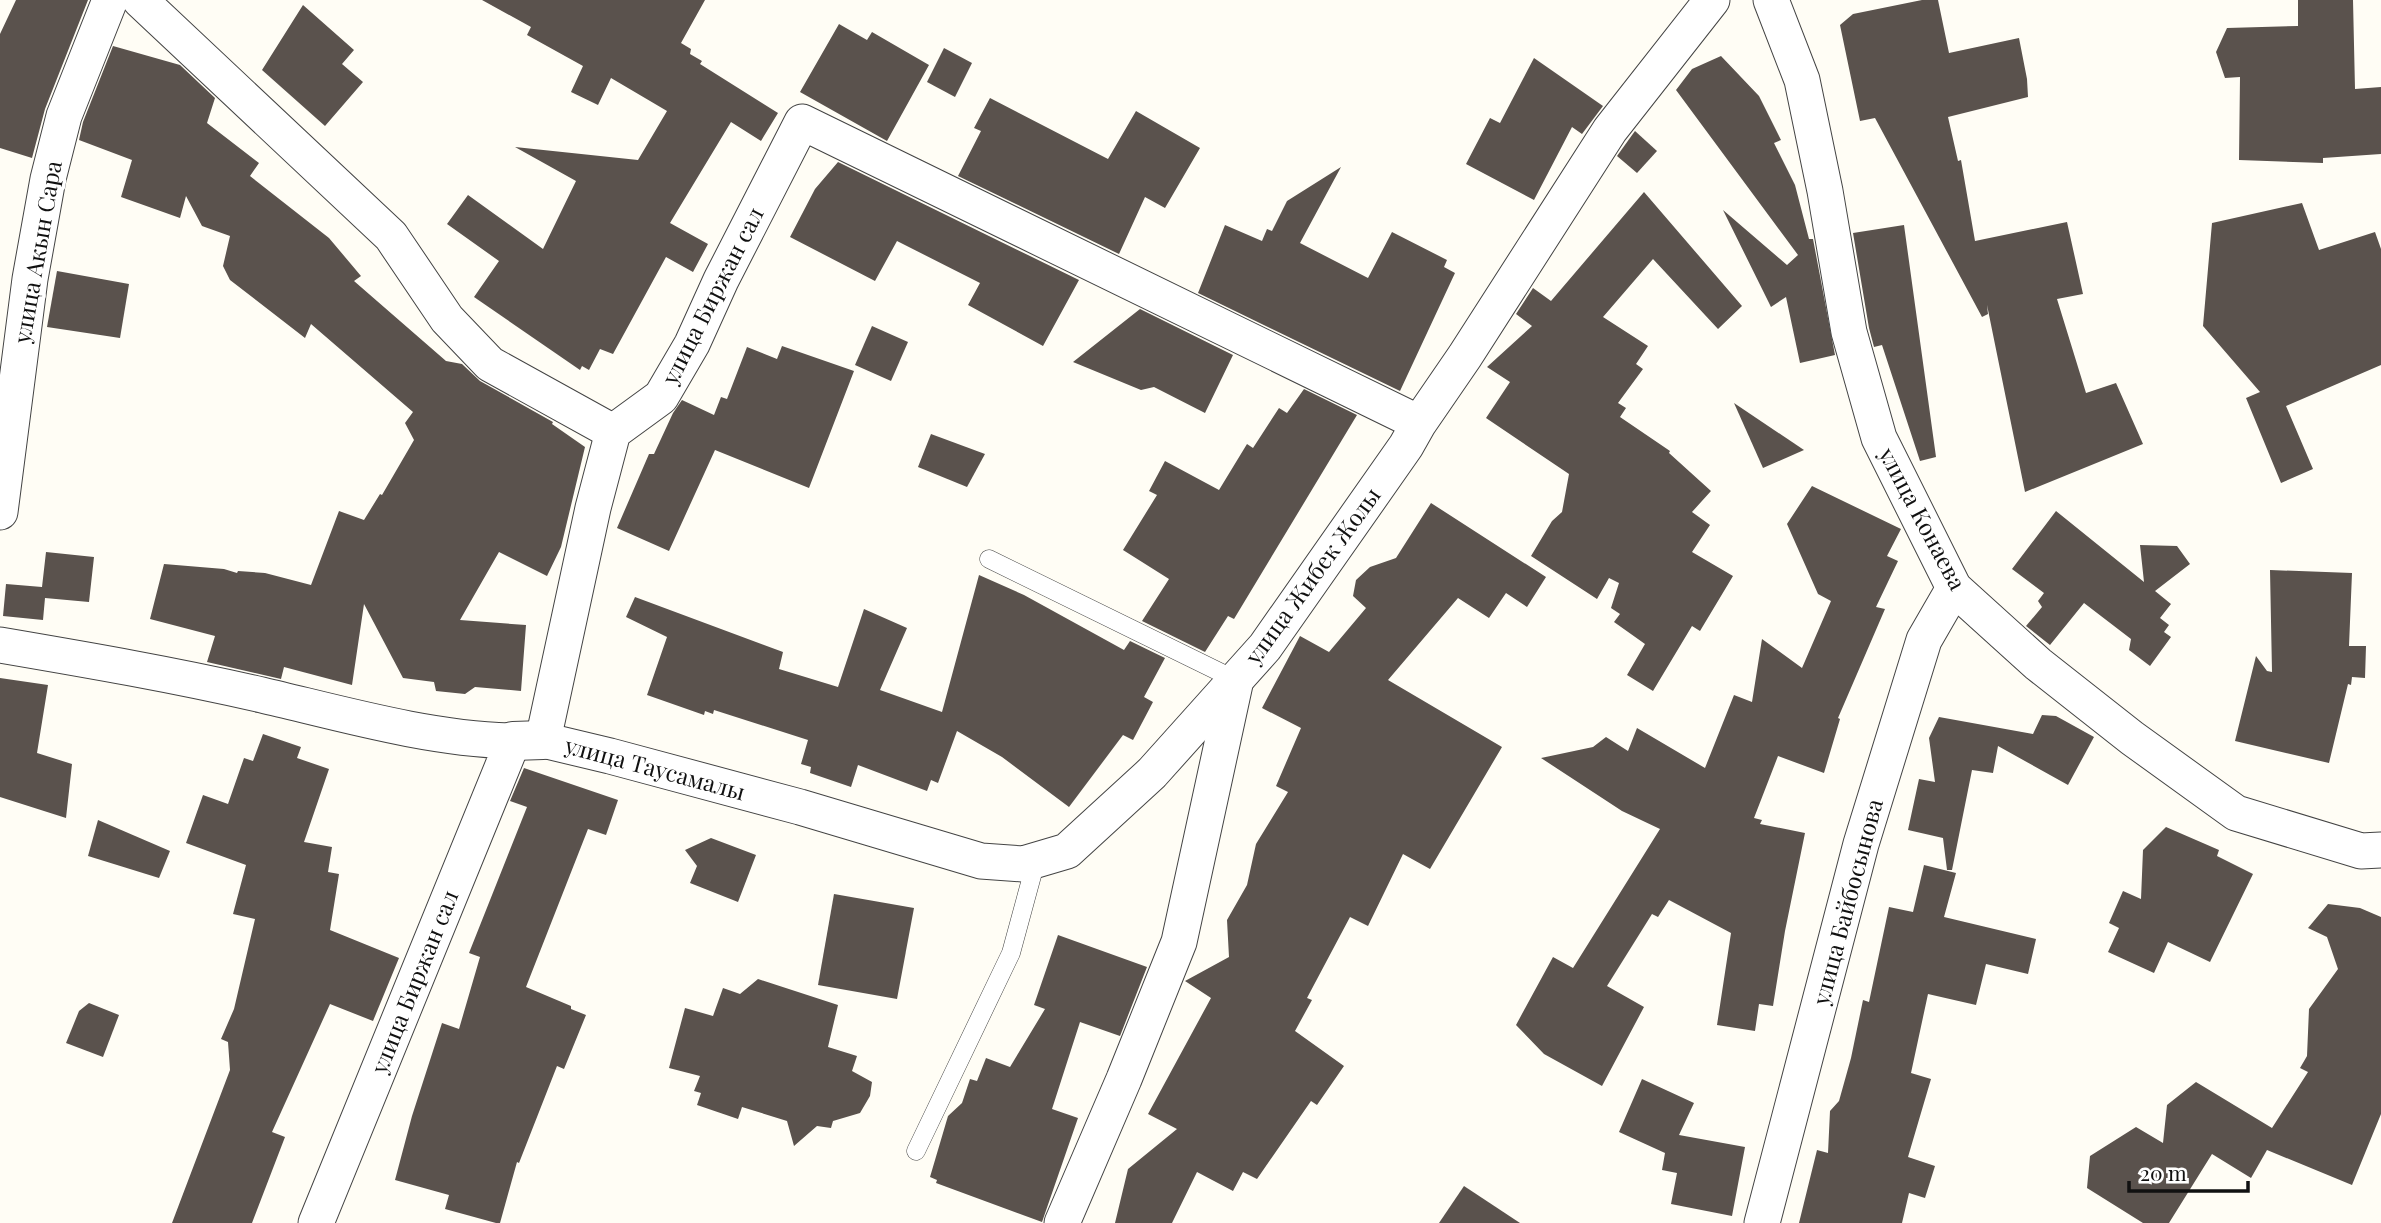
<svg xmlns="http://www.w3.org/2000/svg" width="2381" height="1223" font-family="'Playfair Display',serif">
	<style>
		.building { fill: #5a524d }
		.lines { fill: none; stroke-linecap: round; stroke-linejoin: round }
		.service-casing { stroke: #444; stroke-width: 19 }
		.minor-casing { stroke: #444; stroke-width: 37 }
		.tertiary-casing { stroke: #444; stroke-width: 40 }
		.service { stroke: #fff; stroke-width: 18 }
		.minor { stroke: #fff; stroke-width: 35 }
		.tertiary { stroke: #fff; stroke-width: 38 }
		.labels { text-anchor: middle; stroke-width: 7; stroke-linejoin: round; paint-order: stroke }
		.street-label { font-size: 23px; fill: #111; stroke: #fff }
	</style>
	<rect width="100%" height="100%" fill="#fffdf5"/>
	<g class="building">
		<path d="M16 0H88L45 109 32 158 0 148V34Z"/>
		<path d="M482 0H705L681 43 691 49 690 54 702 61 700 64 778 113 761 141 731 122 670 223 708 244 693 272 666 257 613 354 600 349 589 370 582 366 580 370 474 297 499 261 447 224 468 195 543 249 576 181 515 147 638 160 667 111 611 78 598 105 571 92 583 66 527 35 531 27Z"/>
		<path d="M1922 0H1938L1949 53 2019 38 2027 79 2028 97 1948 117 1958 161 1961 160 1975 241 2067 222 2083 294 2057 299 2086 393 2116 383 2143 444 2025 492 1987 305 1988 314 1982 317 1875 118 1860 121 1840 25 1853 14Z"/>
		<path d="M2298 0H2353L2355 89 2381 87V154L2323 158V163L2239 160 2240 77 2225 78 2216 52 2227 28 2298 26Z"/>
		<path d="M303 5 354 50 342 64 363 82 325 126 262 70Z"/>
		<path d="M839 24 867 40 872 32 929 65 887 141 800 92Z"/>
		<path d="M113 46 180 65 215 98 207 123 259 163 250 176 329 238 361 276 354 281 446 361 462 364 480 381 553 422 552 424 585 447 561 547 547 576 499 552 460 620 526 625 521 691 475 687 465 694 436 691 434 682 403 678 364 604 352 685 284 667 281 679 207 662 215 636 150 619 164 564 224 569 237 573 238 571 265 573 311 585 339 511 364 520 380 494 382 495 414 440 405 423 413 412 311 324 305 338 230 280 223 266 230 236 202 226 186 196 180 218 121 197 132 160 79 140 83 122Z"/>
		<path d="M944 48 972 63 955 97 927 82Z"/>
		<path d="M1721 56 1759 96 1781 140 1774 143 1795 185 1809 239H1813L1835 355 1800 363 1786 297 1771 307 1723 210 1787 265 1798 255 1676 90 1692 69Z"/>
		<path d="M1534 58 1603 106 1582 134 1572 127 1534 200 1466 164 1490 118 1500 123Z"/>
		<path d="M990 98 1108 159 1136 111 1200 148 1165 208 1145 197 1119 254 958 176 981 131 974 128Z"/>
		<path d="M1635 131 1657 151 1637 173 1617 156Z"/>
		<path d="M838 162 1079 280 1043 346 968 305 980 283 897 241 875 281 790 237 815 189Z"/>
		<path d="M1341 167 1300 243 1368 278 1392 232 1447 260 1444 267 1455 273 1400 391 1198 293 1225 225 1262 241 1267 229 1272 231 1287 201Z"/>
		<path d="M1644 192 1742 306 1718 329 1653 259 1603 317 1648 346 1636 364 1643 369 1618 403 1626 408 1620 417 1670 451 1669 453 1711 491 1692 512 1710 525 1692 552 1733 576 1700 631 1692 626 1653 691 1627 675 1645 644 1614 622 1620 614 1611 608 1619 583 1609 578 1597 599 1531 556 1552 521 1562 512 1569 474 1486 418 1510 382 1487 367 1532 326 1516 314 1533 288 1551 301Z"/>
		<path d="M2302 203 2319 250 2375 232 2381 249V365L2286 406 2313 469 2281 483 2246 398 2260 392 2203 326 2212 223Z"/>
		<path d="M1904 225 1936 457 1920 461 1882 345 1874 347 1869 328 1853 233Z"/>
		<path d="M57 271 129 284 120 338 47 327Z"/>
		<path d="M1140 309 1233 355 1205 413 1154 387 1141 390 1073 362Z"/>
		<path d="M872 326 908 342 891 381 855 365Z"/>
		<path d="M782 346 854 371 809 488 715 450 669 551 617 528 649 454H654L673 413 682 400 714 415 721 397 727 399 747 347 777 359Z"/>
		<path d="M1304 389 1357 415 1234 619 1228 616 1205 652 1142 621 1169 579 1123 550 1157 495 1149 491 1165 461 1219 490 1247 444 1253 448 1279 408 1287 413Z"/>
		<path d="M1734 403 1804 450 1763 468Z"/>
		<path d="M931 434 985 454 967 487 918 467Z"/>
		<path d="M1812 486 1901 529 1887 556 1898 561 1876 607 1885 609 1838 718 1840 719 1824 773 1778 756 1754 818 1762 820 1760 824 1805 833 1785 931 1773 1006 1759 1004 1755 1031 1717 1025 1731 933 1669 900 1658 917 1652 914 1607 986 1644 1007 1602 1086 1544 1054 1516 1025 1553 957 1573 968 1660 829 1622 811 1541 758 1593 747 1606 737 1628 751 1637 728 1705 768 1734 695 1752 702 1762 639 1802 668 1831 601 1818 594 1787 524Z"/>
		<path d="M1431 503 1546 577 1527 607 1506 593 1489 618 1458 598 1388 680 1502 747 1430 869 1403 854 1368 926 1350 917 1307 998 1312 1000 1295 1031 1344 1066 1317 1105 1311 1101 1257 1179 1243 1172 1233 1191 1197 1172 1172 1223H1115L1128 1169 1177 1129 1148 1114 1211 998 1185 981 1229 957 1227 920 1247 885 1256 844 1288 792 1276 786 1301 728 1262 708 1300 636 1329 652 1366 608 1353 596 1356 580 1370 567 1396 558Z"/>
		<path d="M2056 511 2144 582 2140 545 2177 546 2190 564 2155 591 2171 604 2160 618 2169 625 2164 632 2171 637 2150 666 2129 650 2131 639 2084 603 2050 645 2026 626 2042 607 2038 601 2044 593 2012 569Z"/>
		<path d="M46 552 94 557 89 602 45 598 43 620 3 616 6 584 42 587Z"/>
		<path d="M2270 570 2352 573 2349 646H2366L2365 678 2352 677 2351 685 2348 684 2329 763 2235 741 2256 656 2267 671 2272 672Z"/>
		<path d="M979 575 1024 595 1124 650 1130 641 1165 658 1144 697 1153 702 1133 740 1123 735 1069 807 1002 757 957 731 938 783 931 780 927 791 858 765 851 787 810 773 811 767 801 764 808 740 714 710 713 714 705 711 704 715 647 695 667 637 626 617 635 597 783 652 779 669 838 687 864 609 907 628 880 690 942 712Z"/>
		<path d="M0 678 48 685 37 753 72 764 66 818 0 797Z"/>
		<path d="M2042 715 2056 716 2094 737 2068 785 1998 746 1993 773 1972 770 1952 870H1947L1943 838 1908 830 1919 779 1935 782 1929 738 1939 717 2033 734Z"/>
		<path d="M263 734 301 747 297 758 329 769 304 842 332 847 328 872 339 874 330 930 399 958 373 1021 330 1004 272 1132 285 1137 252 1223H172L230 1070 228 1042 221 1039 234 1009 255 919 233 914 246 865 186 843 203 795 228 804 244 758 253 761Z"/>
		<path d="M524 768 618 800 606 835 588 829 526 987 571 1006V1009L586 1015 564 1069 557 1066 519 1163 517 1162 500 1223H496L445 1209 449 1195 395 1180 412 1116 442 1023 459 1029 480 957 469 953 527 807 510 801Z"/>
		<path d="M98 820 170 851 159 878 88 856Z"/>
		<path d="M2166 827 2219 850 2217 856 2253 874 2210 962 2168 942 2154 973 2108 952 2119 928 2109 923 2123 891 2141 899 2143 850Z"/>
		<path d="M711 838 756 855 738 902 690 883 697 866 685 850Z"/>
		<path d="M1924 865 1956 873 1944 917 2036 939 2028 974 1986 964 1976 1005 1928 994 1911 1073 1931 1079 1908 1157 1935 1166 1925 1198 1909 1193 1902 1223H1799L1817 1150 1828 1153 1830 1111 1839 1101 1851 1058 1863 1000 1869 1002 1889 907 1913 912Z"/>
		<path d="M834 894 914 908 897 999 818 985Z"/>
		<path d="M2328 904 2360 908 2381 917V1114L2352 1185 2267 1150 2251 1178 2212 1154 2169 1223H2143L2087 1188 2090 1156 2136 1127 2163 1143 2167 1105 2196 1082 2272 1128 2308 1072 2300 1068 2307 1056 2309 1009 2338 969 2327 937 2308 928Z"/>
		<path d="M1058 935 1147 967 1120 1036 1080 1022 1052 1109 1078 1118 1042 1222 936 1183 937 1180 930 1177 948 1116 962 1103 970 1079 977 1081 986 1058 1010 1067 1045 1009 1034 1005Z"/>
		<path d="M758 979 838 1005 828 1047 857 1056 852 1071 872 1082 870 1096 860 1113 833 1121 831 1128 817 1126 794 1146 787 1121 742 1107 738 1119 697 1105 701 1093 694 1091 700 1076 669 1068 685 1008 713 1016 723 988 740 994Z"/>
		<path d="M89 1003 119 1015 103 1057 66 1043 79 1011Z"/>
		<path d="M1642 1079 1694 1103 1679 1135 1745 1147 1732 1216 1671 1204 1677 1173 1662 1170 1665 1153 1619 1132Z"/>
		<path d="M1464 1186 1520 1223H1439Z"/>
	</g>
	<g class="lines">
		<g class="service-casing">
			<g id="service">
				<path d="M989 559 1236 680"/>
				<path d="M916 1151 1011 953 1036 861"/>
			</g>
		</g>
		<g class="minor-casing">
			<g id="minor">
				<path d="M140 0 391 236 447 319 490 364 613 432"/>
				<path d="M1771 0 1802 80 1825 191 1849 332 1879 438 1954 588 2038 664 2132 738 2236 813 2361 851 2381 850"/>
				<path d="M1419 423 802 122 721 280 692 344 661 397 613 432 593 508 543 740 610 756 800 807 981 861 1023 864 1067 851 1152 773 1265 647 1406 446 1419 423 1465 356 1610 130 1712 0"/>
				<path d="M0 512 30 279 48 179 64 116 110 0"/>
				<path d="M0 645C88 660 175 675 262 695 343 714 429 739 513 741L316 1223"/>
				<path d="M1062 1223 1124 1079 1179 942 1235 684"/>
				<path d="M1762 1223 1861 844 1924 640 1954 588"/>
			</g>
		</g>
		<g class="tertiary-casing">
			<path id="tertiary" d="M513 741 543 740"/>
		</g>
		<use href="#service" class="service"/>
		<use href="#minor" class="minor"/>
		<use href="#tertiary" class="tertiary"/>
	</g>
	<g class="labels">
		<g class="street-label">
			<text transform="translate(38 252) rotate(-80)" y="8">улица Акын Сара</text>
			<text transform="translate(713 296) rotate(-63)" y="8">улица Биржан сал</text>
			<text transform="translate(1922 519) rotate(62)" y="8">улица Конаева</text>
			<text transform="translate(1313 576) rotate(-54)" y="8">улица Жибек Жолы</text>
			<text transform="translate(655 769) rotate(15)" y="8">улица Таусамалы</text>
			<text transform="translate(1848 902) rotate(-75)" y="8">улица Байбосынова</text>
			<text transform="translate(415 982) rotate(-68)" y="8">улица Биржан сал</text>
		</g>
	</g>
	<path d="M2129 1181v10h119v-10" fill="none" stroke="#111111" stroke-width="3.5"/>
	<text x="2140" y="1181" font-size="21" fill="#111111" stroke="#ffffff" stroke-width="5" paint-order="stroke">20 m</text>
</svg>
